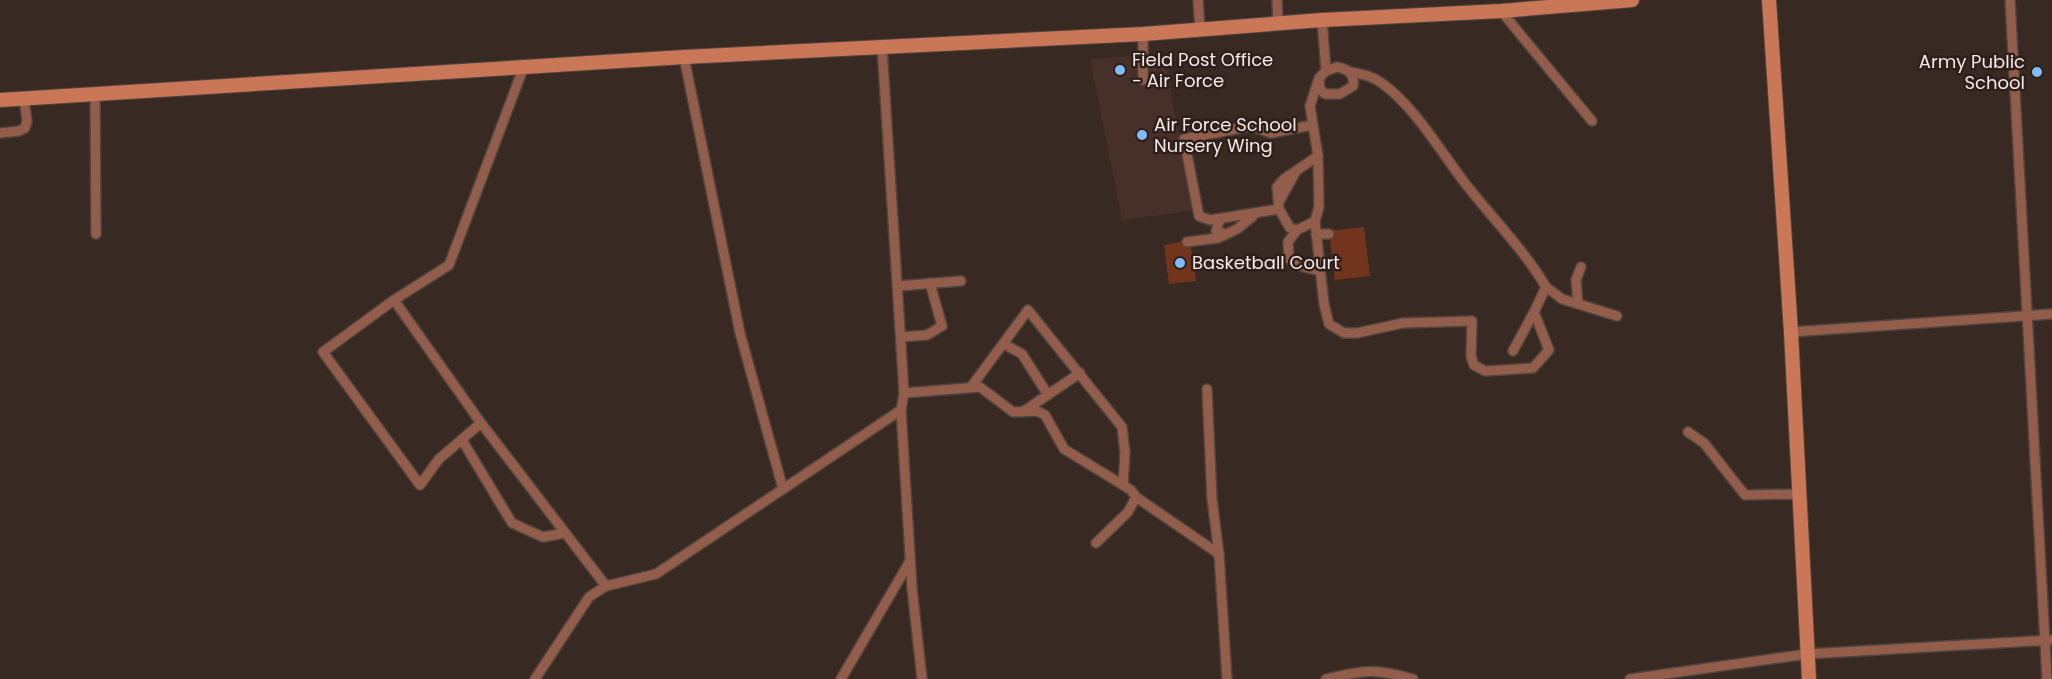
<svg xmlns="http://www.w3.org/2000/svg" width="2052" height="679" font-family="Poppins,sans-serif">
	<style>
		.built { fill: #463029 }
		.green { fill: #73341d }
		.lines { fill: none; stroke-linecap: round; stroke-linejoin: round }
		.street-casing { stroke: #52443e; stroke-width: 12 }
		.secondary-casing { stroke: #52443e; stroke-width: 16 }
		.street { stroke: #925d4a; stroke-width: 9 }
		.secondary { stroke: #ca7758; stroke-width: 14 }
		.poi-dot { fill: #81bcfa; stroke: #2e1f1a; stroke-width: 2 }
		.labels { text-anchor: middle; stroke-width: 5; stroke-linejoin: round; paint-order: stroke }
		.poi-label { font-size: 18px; fill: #f4e9e5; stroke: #2e1f1a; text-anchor: start }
	</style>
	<rect width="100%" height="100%" fill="#382923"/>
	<path class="built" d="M1164 54 1193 211 1122 220 1090 59Z"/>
	<g class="green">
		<path d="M1364 227 1370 276 1335 280 1329 231Z"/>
		<path d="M1190 240 1196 281 1169 284 1164 245Z"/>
	</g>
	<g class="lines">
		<g class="street-casing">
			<g id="street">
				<path d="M1198 0 1200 30"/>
				<path d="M1277 0 1278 24"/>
				<path d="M2010 0 2047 679"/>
				<path d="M1501 11 1592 121"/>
				<path d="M1322 20 1326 71"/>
				<path d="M882 47 904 393 901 410 912 588 922 679"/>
				<path d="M684 57 740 333 783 489"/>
				<path d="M1337 67C1348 69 1355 74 1353 86L1340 94H1325L1320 89 1319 78 1326 71Z"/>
				<path d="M1143 80V34"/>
				<path d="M1318 81 1310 106 1318 156 1319 207 1315 221 1324 304 1329 324 1344 333H1357L1403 323 1472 321 1471 356 1474 365 1485 371 1533 368 1549 350 1534 312 1546 287C1524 250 1495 221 1468 187 1442 154 1416 108 1383 84 1373 76 1362 74 1350 72"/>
				<path d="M95 94 96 234"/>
				<path d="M1313 125 1271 133 1251 126 1184 139 1199 216 1210 220 1279 209 1277 187 1284 179 1318 156"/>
				<path d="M0 133 19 131 25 128 27 121 24 99"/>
				<path d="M1279 202 1295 173"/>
				<path d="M1279 209 1290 228 1297 230 1315 221"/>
				<path d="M1216 219 1219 222 1216 231 1225 234"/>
				<path d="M1297 230 1288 242 1289 259 1300 266 1320 271"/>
				<path d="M1316 234H1329"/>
				<path d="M1187 242 1218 238 1237 229 1253 216"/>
				<path d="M898 286 961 281"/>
				<path d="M1546 287 1562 299 1617 316"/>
				<path d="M394 300 481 423 606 586"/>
				<path d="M1578 304 1576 280 1581 267"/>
				<path d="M1791 332 2052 314"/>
				<path d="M901 337 927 335 942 326 930 283"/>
				<path d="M1004 344 1022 354 1048 395"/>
				<path d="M1513 351 1534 312"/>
				<path d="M971 387 1028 310 1122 427 1125 453 1123 485"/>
				<path d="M904 393 980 387 1013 412 1037 411 1045 415 1064 449 1131 490 1136 497 1128 512 1096 543"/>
				<path d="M1024 411 1080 373"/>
				<path d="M481 423 439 459 420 485 323 352 394 300 449 265 523 69"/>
				<path d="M1688 432 1704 443 1745 495 1799 494"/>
				<path d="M462 440 512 523 543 537 565 533"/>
				<path d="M1136 497 1219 554 1212 499 1207 389"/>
				<path d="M1219 554 1227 679"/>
				<path d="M535 679 589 597 606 586 656 574 901 410"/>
				<path d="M841 679 910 561"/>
				<path d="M1326 679C1364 670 1376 668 1413 679"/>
				<path d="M1630 679 1807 654 2052 640"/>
			</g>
		</g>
		<g class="secondary-casing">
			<g id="secondary">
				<path d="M1769 0 1791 332 1809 679"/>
				<path d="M0 100 684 57 1143 34 1322 20 1501 11 1632 0"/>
			</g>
		</g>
		<use href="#street" class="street"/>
		<use href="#secondary" class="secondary"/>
	</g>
	<g class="poi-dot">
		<circle cx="1120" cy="70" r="6"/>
		<circle cx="2037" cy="72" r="6"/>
		<circle cx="1142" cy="135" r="6"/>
		<circle cx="1180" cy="263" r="6"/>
	</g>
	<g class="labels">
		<g class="poi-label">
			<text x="1132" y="66">Field Post Office<tspan x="1132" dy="21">- Air Force</tspan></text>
			<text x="2025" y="68" text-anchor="end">Army Public<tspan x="2025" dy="21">School</tspan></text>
			<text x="1154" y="131">Air Force School<tspan x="1154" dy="21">Nursery Wing</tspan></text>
			<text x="1192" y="269">Basketball Court</text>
		</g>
	</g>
</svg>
